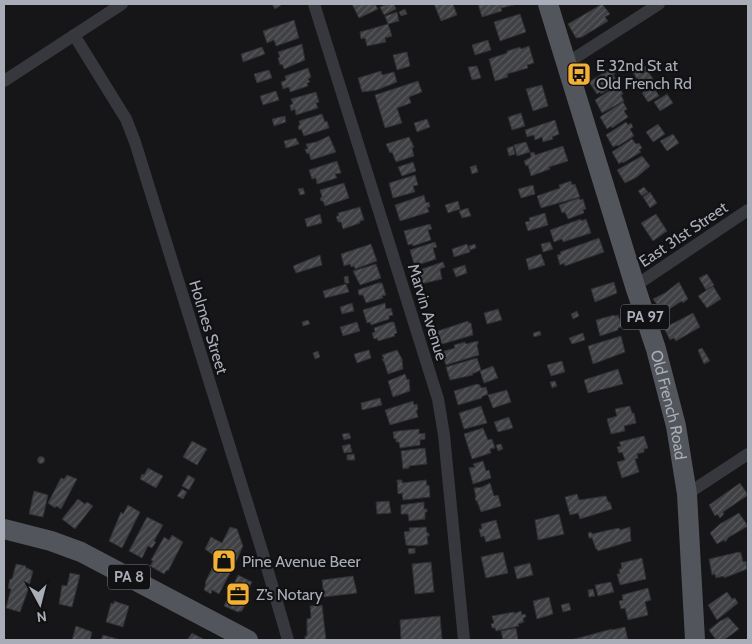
<svg xmlns="http://www.w3.org/2000/svg" width="752" height="644" font-family="Cabin,sans-serif">
	<style>
		.building { fill: url(#building-hatch); stroke: #303034 }
		.lines { fill: none; stroke-linecap: round; stroke-linejoin: round }
		.street { stroke: #37383d; stroke-width: 12 }
		.primary { stroke: #53555c; stroke-width: 20 }
		.labels { text-anchor: middle; stroke-width: 4.5; stroke-linejoin: round; paint-order: stroke }
		.shield { fill: #111113; stroke: #7b7e86; stroke-width: 1 }
		.shield-label { font-size: 15px; font-weight: bold; fill: #a8adb8 }
		.poi-label { font-size: 16px; fill: #a8adb8; stroke: #111113; text-anchor: start }
		.street-label { font-size: 16px; fill: #a8adb8; stroke: #111113 }
	</style>
	<defs>
		<pattern id="building-hatch" width="6" height="6" patternUnits="userSpaceOnUse" patternTransform="scale(1.25)"><rect width="6" height="6" fill="#404145"/><path d="M-1 1l2-2M0 6l6-6M5 7l2-2" fill="none" stroke="#595a5e"/></pattern>
	</defs>
	<rect width="100%" height="100%" fill="#161618"/>
	<g class="building">
		<path d="M272 4H280L281 5 275 9Z"/>
		<path d="M352 4H375L378 9 359 18Z"/>
		<path d="M388 4H394L396 9 384 15 380 7Z"/>
		<path d="M434 4H453L457 15 441 21Z"/>
		<path d="M478 4H518L501 8 502 11 482 17Z"/>
		<path d="M602 4 610 14 605 17 608 21 582 37 576 38 568 24Z"/>
		<path d="M405 9 407 14 401 16 399 12Z"/>
		<path d="M397 12 399 21 388 24 385 16Z"/>
		<path d="M520 14 526 32 500 41 494 22Z"/>
		<path d="M294 20 299 38 276 46 274 40 267 43 263 31Z"/>
		<path d="M388 24 392 36 385 38 386 42 367 46 365 38 361 39 360 32Z"/>
		<path d="M488 40 491 50 475 55 472 45Z"/>
		<path d="M302 44 305 60 284 69 282 64 280 65 278 58 280 57 278 52Z"/>
		<path d="M529 46 534 63 527 65 528 68 507 74 508 77 495 81 489 59 507 53V51L520 47 521 49Z"/>
		<path d="M262 47 265 54 243 62 241 54Z"/>
		<path d="M407 52 410 66 397 70 393 55Z"/>
		<path d="M477 66 481 78 472 80 468 67Z"/>
		<path d="M645 66 653 79 642 86 633 73Z"/>
		<path d="M308 68 311 77 308 79 310 82 307 83 308 86 290 92 289 87 283 89 281 82 286 80 285 76Z"/>
		<path d="M610 69 611 71 613 70 615 74 613 75 618 83 601 94 600 92 597 94 589 82Z"/>
		<path d="M269 70 272 78 257 83 254 74Z"/>
		<path d="M381 71 382 75 394 72 397 82 377 90 362 92 358 78Z"/>
		<path d="M418 81 422 92 409 97 411 103 397 108 402 123 385 128 375 95Z"/>
		<path d="M542 85 548 106 533 111 526 89Z"/>
		<path d="M653 86 659 96 648 102 642 93Z"/>
		<path d="M615 87 617 90 620 88 623 94 621 95 624 101 602 113 595 100Z"/>
		<path d="M276 91 279 100 263 105 260 96Z"/>
		<path d="M316 92 319 102 316 103 318 108 296 115 295 109 291 111 290 105 293 104 291 99Z"/>
		<path d="M667 94 673 103 660 111 654 102Z"/>
		<path d="M623 102 627 109 624 111 628 117 612 128 611 126 607 129 600 117Z"/>
		<path d="M521 113 525 126 512 130 508 117Z"/>
		<path d="M322 114 325 122 327 121 329 128 304 136 301 129 299 130 298 126 300 125 299 121Z"/>
		<path d="M285 116 286 122 274 126 272 119Z"/>
		<path d="M427 119 430 127 417 132 414 123Z"/>
		<path d="M555 120 559 134 552 137 553 139 543 142 542 137 535 140 534 135 527 137 525 130Z"/>
		<path d="M626 122 628 125 631 123 633 127 630 129 634 136 618 146 617 145 613 147 606 135Z"/>
		<path d="M658 124 665 134 653 142 646 132Z"/>
		<path d="M673 134 679 143 667 151 660 141Z"/>
		<path d="M329 136 336 152 311 160 309 153 307 154 305 149H308L306 144 316 142Z"/>
		<path d="M409 137 414 147 412 148 414 156 396 162 392 152 390 153 386 144Z"/>
		<path d="M296 138 299 144 286 148 284 141Z"/>
		<path d="M632 139 636 144 639 143 642 148 639 150 641 152 623 163 622 162 619 164 612 152Z"/>
		<path d="M526 142 530 152 517 156 514 145Z"/>
		<path d="M513 146 515 154 509 156 507 148Z"/>
		<path d="M563 146 568 161 549 167 550 169 531 176 528 165 526 166 524 161 531 157 530 153 534 152 535 155Z"/>
		<path d="M642 156 650 166 637 177 625 183 617 170Z"/>
		<path d="M337 161 341 173 335 174 337 178 317 184 316 178 312 179 309 170Z"/>
		<path d="M413 162 416 171 402 176 398 167Z"/>
		<path d="M476 165 478 172 472 174 470 167Z"/>
		<path d="M415 175 418 185 413 186 415 192 393 198 389 183Z"/>
		<path d="M571 181 572 185 575 184 580 197 541 208 537 196 560 188 559 185Z"/>
		<path d="M344 183 349 198 325 206 323 201H321L320 198 322 197 320 190Z"/>
		<path d="M533 185 535 194 521 198 518 189Z"/>
		<path d="M644 187 648 192 642 196 638 191Z"/>
		<path d="M303 188 305 194 300 195 298 189Z"/>
		<path d="M650 192 657 203 650 208 643 197Z"/>
		<path d="M424 195 426 203 429 202 430 207H427L429 212 400 221 395 205Z"/>
		<path d="M579 198 580 200 583 199 586 209 583 210 584 213 568 219 565 212 562 213 559 205Z"/>
		<path d="M458 201 460 209 448 213 445 205Z"/>
		<path d="M360 207 364 220 360 221V223L343 229 341 222H338L336 216H339L338 213Z"/>
		<path d="M468 208 471 216 462 218 459 211Z"/>
		<path d="M545 213 548 225 528 231 525 222 530 221 529 218Z"/>
		<path d="M320 214 322 223 307 227 305 219Z"/>
		<path d="M656 214 667 231 653 241 641 223Z"/>
		<path d="M581 219V221L586 219 591 233 563 242 562 239 554 242 550 230Z"/>
		<path d="M430 224 432 229 428 230 431 240 413 246 412 244 408 245 404 231Z"/>
		<path d="M599 238 604 252 565 266 564 263 560 265 557 255 561 254 560 252Z"/>
		<path d="M435 242 437 247 433 248 436 259 418 265V263L414 264 410 250Z"/>
		<path d="M550 242 553 249 543 252 541 244Z"/>
		<path d="M371 244 377 261 355 269 354 266 351 267 350 264 344 266 341 254Z"/>
		<path d="M467 244 470 252 454 257 452 249Z"/>
		<path d="M475 244 476 248 470 250 469 246Z"/>
		<path d="M541 254 545 265 529 270 526 259Z"/>
		<path d="M320 255 322 265 296 273 293 266Z"/>
		<path d="M443 262 445 267 440 269 442 279 421 284 416 271Z"/>
		<path d="M376 264 381 278 360 285 353 271Z"/>
		<path d="M465 265 467 273 456 277 453 269Z"/>
		<path d="M707 274 714 285 706 290 699 278Z"/>
		<path d="M348 276 349 283H345L344 277Z"/>
		<path d="M614 282 617 293 595 302 591 289Z"/>
		<path d="M679 282 688 299 683 303 682 301 663 313 653 299 665 293Z"/>
		<path d="M378 283H382L386 295 382 296 383 298 366 303 363 295H359L358 290Z"/>
		<path d="M346 284 349 292 325 298 323 291Z"/>
		<path d="M713 286 721 299 707 308 698 296Z"/>
		<path d="M352 303 354 311 342 314 340 307Z"/>
		<path d="M385 303 386 309 391 308 393 315 389 316V319L371 325 370 322 367 323 363 310Z"/>
		<path d="M498 309 502 320 487 324 484 313Z"/>
		<path d="M577 311 579 316 573 319 571 314Z"/>
		<path d="M693 313 700 327 676 341 674 338 670 340 664 328Z"/>
		<path d="M614 315V316L618 315 622 327 618 328V330L600 336 596 320Z"/>
		<path d="M308 320 310 324 303 326 302 322Z"/>
		<path d="M468 321 469 323H471L473 335 439 345 435 332Z"/>
		<path d="M357 322 360 331 343 336 340 327Z"/>
		<path d="M391 322H394L397 333 394 334 395 336 378 341 377 338 374 339 372 333 375 332 374 328Z"/>
		<path d="M540 331 541 335 534 337 533 333Z"/>
		<path d="M583 333 585 340 572 344 569 338Z"/>
		<path d="M621 336 625 352 593 364 588 346Z"/>
		<path d="M478 341V344L477 345 479 355 446 365 441 352 455 348 454 345 465 342 466 344Z"/>
		<path d="M702 348 710 361 704 364 698 350Z"/>
		<path d="M369 350 371 358 357 363 354 354Z"/>
		<path d="M397 350 402 359 403 369 388 374 384 362 382 359H384L382 355Z"/>
		<path d="M318 351 320 357 315 359 313 353Z"/>
		<path d="M477 358 481 370 472 374 473 375 450 380 446 367Z"/>
		<path d="M562 361 565 372 551 376 547 365Z"/>
		<path d="M493 366 498 378 484 383 480 371Z"/>
		<path d="M618 369 623 384 588 393 584 380Z"/>
		<path d="M405 374 407 380 409 379 410 391 393 397 388 381Z"/>
		<path d="M555 381 557 386 552 388 550 382Z"/>
		<path d="M477 384 480 385 481 388 486 387 488 394 481 397 482 398 458 405 454 391Z"/>
		<path d="M507 390 511 402 493 408 488 395Z"/>
		<path d="M380 398 382 405 362 410 361 403Z"/>
		<path d="M413 401 414 405 417 404 418 410H416L418 417 390 425 385 410Z"/>
		<path d="M481 406 487 423 464 429 459 413Z"/>
		<path d="M630 406 632 413H634L636 423 624 426 625 431 611 434 607 419 617 416 615 409Z"/>
		<path d="M509 417 513 428 498 432 494 422Z"/>
		<path d="M483 428 488 440 492 439 495 448 490 449 491 453 472 459 464 434Z"/>
		<path d="M419 429V434L425 433V439L420 440V445L400 448 399 442H396V438L394 439 393 432 398 431Z"/>
		<path d="M349 433 351 438 344 440 342 434Z"/>
		<path d="M644 436 648 448 644 449V452L637 454 638 458 635 459 639 472 622 478 617 462 625 460 622 452 619 453 617 447 621 446 619 442Z"/>
		<path d="M192 441 207 449 197 465 183 457Z"/>
		<path d="M350 444 352 452 344 453 342 446Z"/>
		<path d="M501 444 503 449 498 451 496 445Z"/>
		<path d="M425 448 427 464 409 466V468L403 469 401 451Z"/>
		<path d="M354 454 355 460H347V455Z"/>
		<circle cx="41" cy="460" r="3.5"/>
		<path d="M483 461 486 471 489 470 491 478 473 484 469 468 475 467 473 464Z"/>
		<path d="M148 468 163 476 156 488 140 479 142 474 144 475Z"/>
		<path d="M67 475 77 479 61 509 56 506 55 508 48 503 61 478 64 479Z"/>
		<path d="M188 475 195 479 189 490 182 486Z"/>
		<path d="M397 480H402V483L426 480 427 486 429 485 430 497 403 500 402 493 398 494Z"/>
		<path d="M490 483 494 496 498 495 501 506 481 512 477 501H476L475 498 476 497 474 488 482 487Z"/>
		<path d="M740 483 748 495 723 512 724 514 720 518 717 514 715 516 709 505Z"/>
		<path d="M182 489 187 492 183 499 177 496Z"/>
		<path d="M34 491 48 495 43 517 29 514Z"/>
		<path d="M577 494 579 500 606 496 608 502H610L612 509 580 519 578 513 570 515 565 497Z"/>
		<path d="M78 499 85 504 87 502 93 506 75 529 62 519Z"/>
		<path d="M389 501 391 513 377 514 376 502Z"/>
		<path d="M424 502V509H427V512H425V519L409 521 408 514H401V505Z"/>
		<path d="M128 505 140 512 122 548 109 541 121 512 123 514Z"/>
		<path d="M739 513 748 526 729 537 725 542 724 540 717 544 710 533 720 524Z"/>
		<path d="M559 514 564 534 538 540 535 520Z"/>
		<path d="M147 517 163 525 154 541 156 542 152 548 148 546 142 558 129 551Z"/>
		<path d="M496 520 501 538 486 542 484 536 481 537 479 529H482L481 524Z"/>
		<path d="M230 527 237 529 243 546 234 566 232 564 230 573 219 594 212 590 211 594 204 590 206 584 205 583 217 558 205 549 211 537 222 543Z"/>
		<path d="M426 527 427 533H429V536H427L428 544 419 546 406 545 404 532 410 531 409 528Z"/>
		<path d="M630 527 631 541 598 551 597 549H596L592 538H589L588 533 591 532 592 534 609 530 619 528 620 530Z"/>
		<path d="M172 535 183 542 168 571 167 570 164 574 150 566 153 561 151 560 164 537 169 540Z"/>
		<path d="M415 548V553L409 554 408 549Z"/>
		<path d="M503 552 508 573 486 578 481 557Z"/>
		<path d="M739 552 741 553 743 562 746 561 747 569 724 578V576L716 578 715 574 712 575 709 559Z"/>
		<path d="M642 558 646 579 620 585 617 574H620L619 569H622L621 563Z"/>
		<path d="M431 562 434 592 415 594 412 564Z"/>
		<path d="M530 563 533 575 517 579 514 567Z"/>
		<path d="M16 564 26 566 25 567 33 571 28 590 20 612 6 608 11 589 8 588 10 579H12Z"/>
		<path d="M70 573 80 575 72 607 59 604 62 585 67 586Z"/>
		<path d="M238 575 252 582 243 600 247 601 242 611 238 612 224 606Z"/>
		<path d="M353 576 357 593 324 597 322 580Z"/>
		<path d="M611 582 614 592 598 596 595 585Z"/>
		<path d="M648 588 651 600 645 602 648 615 628 620 625 608 621 609 619 601 623 600 622 595Z"/>
		<path d="M593 589 595 596 589 597 588 590Z"/>
		<path d="M727 592 732 599 735 598 738 603 717 620 708 605Z"/>
		<path d="M549 597 553 614 537 619 533 601Z"/>
		<path d="M114 601 129 606 123 627 106 622 111 603 114 604Z"/>
		<path d="M569 603 571 610 563 612 561 605Z"/>
		<path d="M322 605 326 640H305V636H307V619L311 618 310 606Z"/>
		<path d="M521 611 522 615 525 614 526 617 523 618 524 622 518 624 519 626 496 631 495 628H492L491 624 494 623 492 616 514 612V613H516Z"/>
		<path d="M440 616 442 640H401L400 620Z"/>
		<path d="M728 617 739 629 724 640H716L709 630 720 621Z"/>
		<path d="M76 626 92 632 90 640H72Z"/>
		<path d="M625 627 628 640H571L612 629V630Z"/>
		<path d="M516 628 518 640H503L501 631Z"/>
		<path d="M192 633 205 640H187Z"/>
		<path d="M103 635 121 640H101Z"/>
	</g>
	<g class="lines">
		<g class="street">
			<path d="M314 4 438 399 444 435 464 640"/>
			<path d="M74 35 126 119 135 142 263 554 288 640"/>
			<path d="M567 63 659 4"/>
			<path d="M4 81 122 4"/>
			<path d="M635 286 748 210"/>
			<path d="M687 494 748 454"/>
		</g>
		<g class="primary">
			<path id="s1" d="M548 4 635 286 656 349 676 426 687 494 695 640"/>
			<path d="M4 529 51 541 81 552 248 640"/>
		</g>
	</g>
	<defs>
		<g id="bus-square" transform="scale(1.25)"><rect x="-9" y="-9" width="18" height="18" rx="4" fill="#f2b134" stroke="#111113"/><path d="M-5-6H5V4H4V6H2V4H-2V6H-4V4H-5ZM-3.5-4V0h7V-4ZM-3.5 1.2v1.5H-2V1.2ZM2 1.2v1.5H3.5V1.2Z" fill="#111"/></g>
		<g id="shop-square" transform="scale(1.25)"><rect x="-9" y="-9" width="18" height="18" rx="4" fill="#f2b134" stroke="#111113"/><path d="M-5-2.5h2.3a2.7 3.5 0 0 1 5.4 0H5L5.5 6h-11ZM-1.5-2.5h3a1.5 2.3 0 0 0-3 0Z" fill="#111"/></g>
		<g id="office-square" transform="scale(1.25)"><rect x="-9" y="-9" width="18" height="18" rx="4" fill="#f2b134" stroke="#111113"/><path d="M-6-3h4V-5.5h4V-3h4V5H-6ZM-1-4.5V-3h2v-1.5ZM-6 0V1H6V0Z" fill="#111"/></g>
	</defs>
	<g fill-rule="evenodd">
		<use href="#bus-square" x="579" y="74"/>
		<use href="#shop-square" x="224" y="561"/>
		<use href="#office-square" x="238" y="594"/>
	</g>
	<g class="labels">
		<g class="shield">
			<rect x="621" y="304.5" width="48" height="25" rx="4"/>
			<rect x="108" y="564.5" width="42" height="25" rx="4"/>
		</g>
		<g class="shield-label">
			<text x="645" y="322">PA 97</text>
			<text x="129" y="582">PA 8</text>
		</g>
		<g class="poi-label">
			<text x="596" y="71">E 32nd St at<tspan x="596" dy="18">Old French Rd</tspan></text>
			<text x="242" y="567">Pine Avenue Beer</text>
			<text x="256" y="600">Z’s Notary</text>
		</g>
		<g class="street-label">
			<text transform="translate(683 234) rotate(-34)" y="6">East 31st Street</text>
			<text transform="translate(428 312) rotate(73)" y="6">Marvin Avenue</text>
			<text transform="translate(209 327) rotate(73)" y="6">Holmes Street</text>
			<text dy="6" stroke="none"><textPath href="#s1" startOffset="419">Old French Road</textPath></text>
		</g>
	</g>
	<rect width="752" height="644" fill="none" stroke="#a8adb8" stroke-width="10"/>
	<g transform="translate(40 604) rotate(173)" stroke="#111113" stroke-width="4" paint-order="stroke">
	<path d="M0-4L9 19L0 12L-9 19Z" fill="#a8adb8"/>
	<text y="-8" font-size="14" font-weight="bold" text-anchor="middle" fill="#a8adb8">N</text>
	</g>
</svg>
